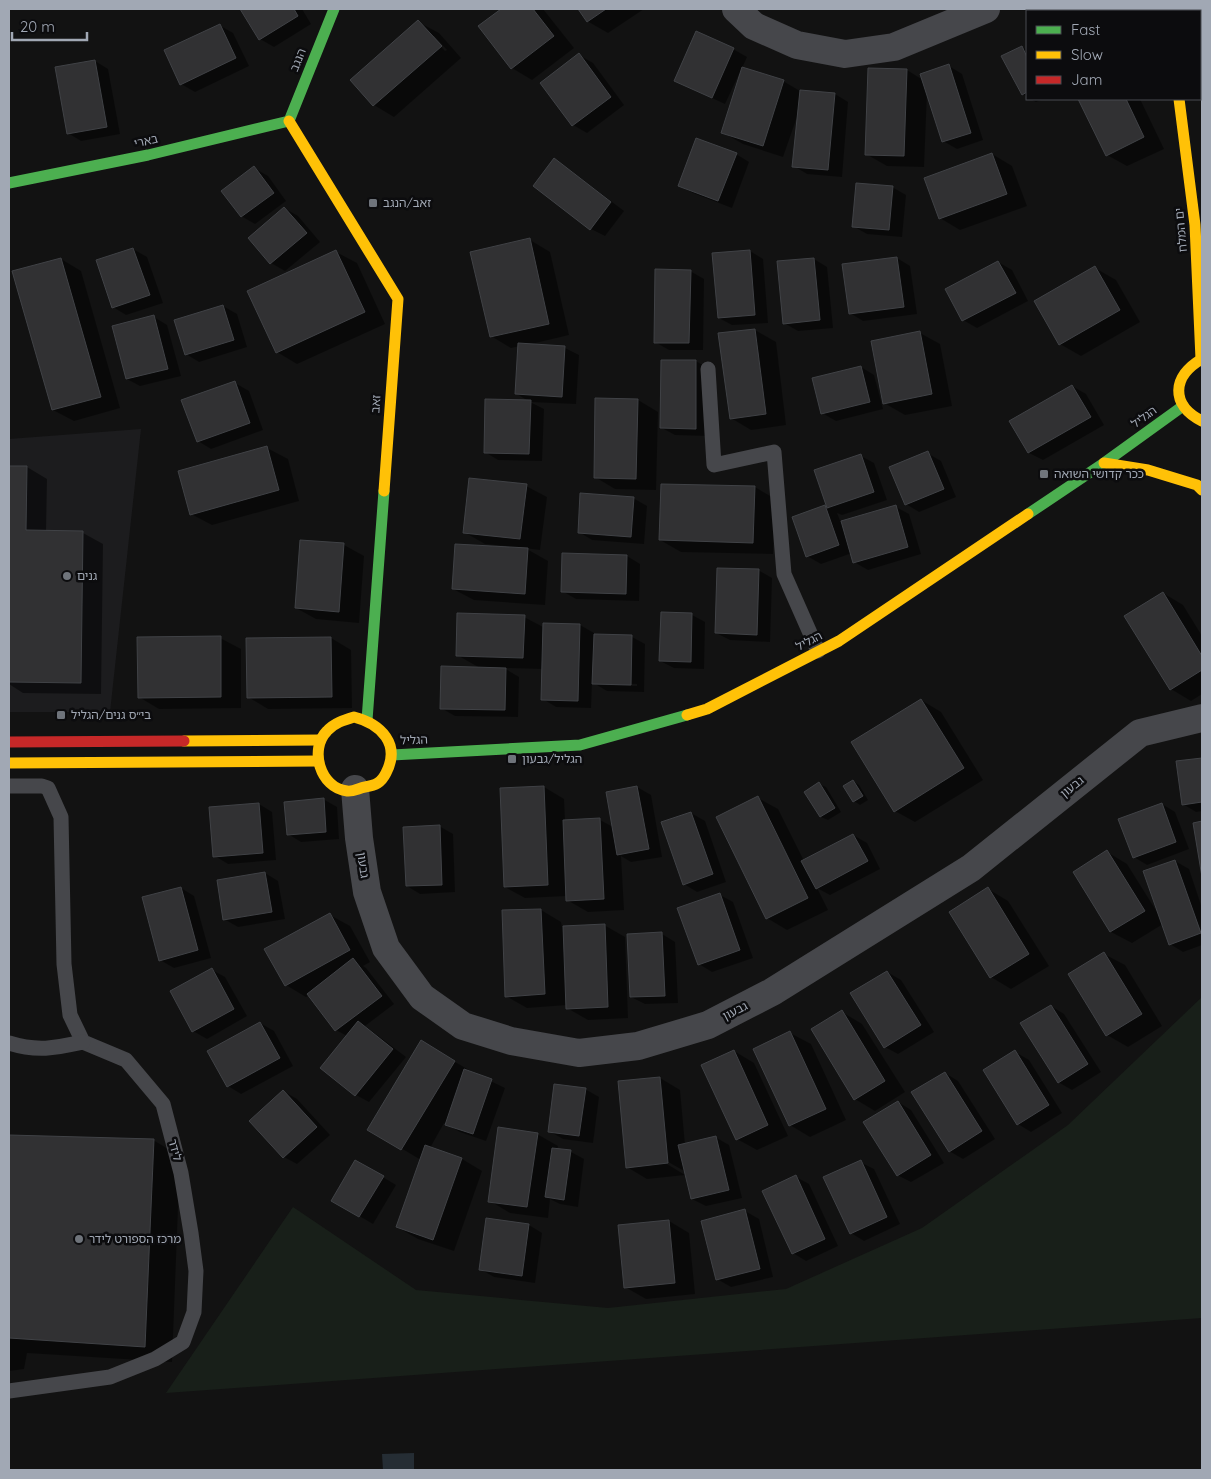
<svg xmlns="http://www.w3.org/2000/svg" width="1211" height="1479" font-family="Quicksand,'Noto Sans Hebrew',sans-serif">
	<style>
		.built { fill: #1c1c1e }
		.green { fill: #181f19 }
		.water { fill: #252d34 }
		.shadow { fill: #0007; fill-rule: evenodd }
		.building { fill: #313133; stroke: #404246 }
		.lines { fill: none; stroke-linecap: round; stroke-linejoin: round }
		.lane { stroke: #46474b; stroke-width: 15 }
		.street { stroke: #46474b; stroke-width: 28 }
		.fast { stroke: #4caf50; stroke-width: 11 }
		.slow { stroke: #ffc107; stroke-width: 11 }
		.jam { stroke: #c62828; stroke-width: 11 }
		.poi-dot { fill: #6f747b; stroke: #0c0c0e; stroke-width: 2 }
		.labels { text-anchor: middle; stroke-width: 5; stroke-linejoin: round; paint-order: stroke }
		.street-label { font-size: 12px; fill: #a1a8b4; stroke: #0c0c0e }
		.poi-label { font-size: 12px; fill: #a1a8b4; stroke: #0c0c0e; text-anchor: start }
	</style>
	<rect width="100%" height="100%" fill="#121212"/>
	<path class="built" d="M141 429 110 712H9V439Z"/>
	<path class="green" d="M1202 997V1318L166 1393 293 1207 416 1290 608 1308 786 1289 922 1228 1068 1125Z"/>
	<path class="water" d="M414 1453V1470H383L382 1454Z"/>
	<g class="shadow">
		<path d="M241 9H302L311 24 274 47 260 39Z"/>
		<path d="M503 9H543L574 48 532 80 512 68 480 26Z"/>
		<path d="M579 9H644L608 33 587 21Z"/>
		<path d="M1057 9H1115L1116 11H1052Z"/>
		<path d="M418 22 439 33 461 58 394 117 374 105ZM431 36H434L447 50 445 51Z"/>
		<path d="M219 25 233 33 249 66 195 92 181 84 165 51Z"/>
		<path d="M1022 47 1027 50V97L1023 94Z"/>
		<path d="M733 49 747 57 742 68 783 81 800 91 835 94 848 102 842 177 807 174 794 166 799 111 783 157 743 144 722 132 741 74H739L725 104 675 81Z"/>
		<path d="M579 55 593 63 624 105 587 133 573 125 542 83Z"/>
		<path d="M95 61 108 69 120 134 81 141 68 133Z"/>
		<path d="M949 66 962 74 983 140 957 149 943 141 927 92 924 167 887 166 866 154 907 70 923 80Z"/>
		<path d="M1030 99H1043L1036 102Z"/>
		<path d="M1080 99H1140L1164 149 1127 166 1107 155Z"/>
		<path d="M736 154 749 162 732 208 693 193 679 186Z"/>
		<path d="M992 154 1012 166 1027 206 960 230 940 218Z"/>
		<path d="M554 160 567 168 624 211 605 236 591 229 535 185Z"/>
		<path d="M254 168 268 176 286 201 255 224 241 216Z"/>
		<path d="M892 187 906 195 902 237 867 234 853 226Z"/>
		<path d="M284 208 298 216 320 242 285 271 271 263 249 238Z"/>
		<path d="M530 240 550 252 569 335 527 345 565 348 579 355 576 404 530 402 544 409 542 461 498 460 485 452 530 402 517 394 520 346 511 348 491 336Z"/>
		<path d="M133 249 147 257 163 303 126 315 113 307Z"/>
		<path d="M750 251 763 259 768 323 732 325 719 318Z"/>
		<path d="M336 252 357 263 385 324 297 364 277 352Z"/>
		<path d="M897 258 910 266 917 314 863 321 850 313Z"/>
		<path d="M61 259 81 271 120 408 74 421 53 410Z"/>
		<path d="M814 259 827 267 833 328 798 331 784 323Z"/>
		<path d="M998 262 1012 270 1028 301 977 328 963 320Z"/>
		<path d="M1095 268 1116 280 1140 322 1081 356 1060 344Z"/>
		<path d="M690 271 704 279 703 350H669L655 342Z"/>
		<path d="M223 306 237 314 247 347 199 362 186 354Z"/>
		<path d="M154 317 167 325 181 376 140 386 127 379Z"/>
		<path d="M755 330 776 342 786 425 751 430 731 418 720 334Z"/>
		<path d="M920 333 940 344 952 406 905 415 884 403Z"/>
		<path d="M696 361 709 369V436L675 435 662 428Z"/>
		<path d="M861 367 874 375 883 409 836 421 822 413Z"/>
		<path d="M235 383 249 391 263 430 211 449 198 441Z"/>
		<path d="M1072 386 1086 394 1104 425 1043 460 1029 453 1011 421Z"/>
		<path d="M638 400 658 412 656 490 615 489 595 477Z"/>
		<path d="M267 448 288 459 299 501 212 525 191 514Z"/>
		<path d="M927 453 941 461 956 497 919 512 906 504Z"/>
		<path d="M861 456 874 463 887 500 842 515 837 513 841 523 896 507 909 514 921 554 868 570 854 562 852 553 821 564 807 556 824 507 829 509 815 471Z"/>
		<path d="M9 467H27L47 479 46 532 83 533 103 544 101 694 23 693 9 684Z"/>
		<path d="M526 486 547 497 540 550 525 548 548 561 545 605 474 600 453 589 506 548V546L485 544 464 532Z"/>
		<path d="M755 487 775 499 773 554 681 552 660 540Z"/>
		<path d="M633 498 647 506 644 544 592 540 579 532Z"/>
		<path d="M344 545 364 556 359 623 316 619 296 608Z"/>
		<path d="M627 556 640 564 639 601 576 599 562 591Z"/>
		<path d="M758 570 772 578 770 642 730 640 716 633Z"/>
		<path d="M1163 593 1183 605 1202 636V694L1191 701 1171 689Z"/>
		<path d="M692 615 705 622 704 669 674 668 660 661Z"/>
		<path d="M524 617 545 628V624L580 625 594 633V635L632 637 645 644 644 692 607 691 592 682 591 708 556 707 543 699V669L504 668 519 677 518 717 455 716 441 708 480 668 457 655ZM606 683 637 684V686L606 685Z"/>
		<path d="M220 638 241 649V708L159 709 139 697Z"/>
		<path d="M331 638 351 650 352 708 268 709 248 697 247 640Z"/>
		<path d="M921 700 941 712 983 780 915 822 895 811Z"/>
		<path d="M1202 759V811L1196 812 1183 804 1177 762Z"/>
		<path d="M853 781 859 785 868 800 860 805 854 801Z"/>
		<path d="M819 784 826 787 841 812 828 820 821 817 806 792Z"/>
		<path d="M544 787 564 799 565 821 600 820 613 827 637 787 651 795 662 857 631 862 621 856 624 910 588 912 567 900V896L525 898 505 887Z"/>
		<path d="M758 798 778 809 804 861 853 835 867 843 880 869 830 895 817 888 828 910 787 930 767 918Z"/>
		<path d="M323 799 337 807 339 839 301 842 288 834Z"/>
		<path d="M259 804 272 812 276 860 228 864 215 856Z"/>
		<path d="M1162 804 1175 812 1189 849 1147 865 1134 857Z"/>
		<path d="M691 813 705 821 726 882 697 892 684 884Z"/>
		<path d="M439 826 453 834 455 892 420 894 407 886Z"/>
		<path d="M1107 852 1127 864 1157 912 1175 861 1189 869 1202 908V945L1183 952 1170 944 1163 924 1132 943 1111 932 1074 872Z"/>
		<path d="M265 873 278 881 285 919 238 927 224 919Z"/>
		<path d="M181 888 194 896 211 958 174 968 160 960Z"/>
		<path d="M988 889 1008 901 1049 966 1011 989 991 977Z"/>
		<path d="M720 895 733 902 753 958 712 972 699 964Z"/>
		<path d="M541 910 561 922 562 927 604 925 625 937 628 1018 588 1020 567 1008V1005L527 1008 506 996Z"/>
		<path d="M330 915 350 926 370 962 363 966 366 968 394 1004 365 1026 406 1057 369 1102 356 1095 347 1036 336 1030 310 995 306 997 286 985Z"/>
		<path d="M662 934 675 942 678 1003 645 1004 631 997Z"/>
		<path d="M1104 954 1125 965 1162 1026 1128 1047 1107 1035Z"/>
		<path d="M212 970 225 977 247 1016 207 1039 193 1031Z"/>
		<path d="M887 972 901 980 934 1032 898 1054 885 1047Z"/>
		<path d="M1051 1006 1064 1014 1101 1072 1072 1090 1058 1082Z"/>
		<path d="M842 1012 862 1024 905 1092 875 1111 855 1099Z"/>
		<path d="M260 1023 274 1031 293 1066 241 1094 228 1086Z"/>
		<path d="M790 1033 811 1044 846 1120 810 1137 790 1125Z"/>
		<path d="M421 1042 474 1073 505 1088 486 1141 460 1132 444 1123 430 1148 462 1159 482 1171 454 1251 418 1239 397 1227 421 1160 369 1129Z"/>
		<path d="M734 1051 754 1063 788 1136 757 1150 737 1139Z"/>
		<path d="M1015 1052 1029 1060 1062 1113 1031 1132 1018 1124Z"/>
		<path d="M945 1073 958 1081 995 1139 963 1159 949 1151Z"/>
		<path d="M660 1078 680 1090 685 1145 715 1137 729 1145 742 1198 706 1206 692 1199 686 1172 663 1159 662 1161 685 1175 647 1179 627 1167Z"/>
		<path d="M585 1089 599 1097 593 1143 563 1139 549 1131Z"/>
		<path d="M283 1091 297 1099 330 1135 297 1164 284 1157Z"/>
		<path d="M898 1102 911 1110 944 1163 911 1182 897 1175Z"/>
		<path d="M537 1134 558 1146 557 1150 571 1152 584 1159 578 1207 560 1204 550 1199 548 1218 510 1213 490 1201Z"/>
		<path d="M9 1136 153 1140 180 1156 172 1362 27 1353 24 1369 9 1371Z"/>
		<path d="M356 1161 396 1185 373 1224 332 1200Z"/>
		<path d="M860 1162 874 1169 900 1224 864 1241 851 1233Z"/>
		<path d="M796 1177 809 1184 838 1246 806 1261 793 1253Z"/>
		<path d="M745 1211 759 1219 773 1277 731 1287 717 1279Z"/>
		<path d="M669 1221 689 1233 695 1294 646 1299 625 1287Z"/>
		<path d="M529 1225 542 1233 535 1283 494 1277 480 1269Z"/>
	</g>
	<g class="building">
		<path d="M240 9H294L298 16 259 40Z"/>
		<path d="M501 9H533L554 36 511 69 478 26Z"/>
		<path d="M578 9H606L587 22Z"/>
		<path d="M1054 9H1101L1103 11H1050Z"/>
		<path d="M418 20 442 46 373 106 350 80Z"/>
		<path d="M220 24 236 58 180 85 164 50Z"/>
		<path d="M696 31 734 48 712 98 674 81Z"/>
		<path d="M1022 46 1027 57V92L1022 95 1001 56Z"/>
		<path d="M579 53 611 97 572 126 540 83Z"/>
		<path d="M95 60 107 127 67 134 55 67Z"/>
		<path d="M949 64 971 133 942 142 920 74Z"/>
		<path d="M742 67 784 80 763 146 721 133Z"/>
		<path d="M868 68 907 69 904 156 865 155Z"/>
		<path d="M800 90 835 93 828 170 792 167Z"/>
		<path d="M1078 99H1126L1144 137 1106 156Z"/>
		<path d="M696 138 737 153 718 201 678 186Z"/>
		<path d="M992 153 1007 194 939 219 924 178Z"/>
		<path d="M554 158 611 202 590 230 533 186Z"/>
		<path d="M254 166 274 193 241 217 221 191Z"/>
		<path d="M856 183 893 186 889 230 852 227Z"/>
		<path d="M284 207 307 233 270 264 248 238Z"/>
		<path d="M530 238 549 324 490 337 470 252Z"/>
		<path d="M133 248 150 295 112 308 96 260Z"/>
		<path d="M336 250 365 312 276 353 247 291Z"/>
		<path d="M750 250 755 315 718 318 712 253Z"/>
		<path d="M897 257 904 307 849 314 842 264Z"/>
		<path d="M61 258 101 397 52 410 12 271Z"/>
		<path d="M814 258 820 320 783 324 777 261Z"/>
		<path d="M998 261 1016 293 962 321 945 289Z"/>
		<path d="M1095 266 1120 310 1059 345 1034 301Z"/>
		<path d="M655 269 691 270 689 343H654Z"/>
		<path d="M223 305 234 340 185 355 174 320Z"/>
		<path d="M154 315 168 369 126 379 112 326Z"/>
		<path d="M755 329 766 414 730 419 718 333Z"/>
		<path d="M920 331 932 394 883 404 871 341Z"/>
		<path d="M518 343 565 346 562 397 515 394Z"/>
		<path d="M661 360H696V429L660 428Z"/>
		<path d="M861 366 870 402 821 414 812 378Z"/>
		<path d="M235 381 250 423 197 442 181 400Z"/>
		<path d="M1072 385 1091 417 1028 453 1009 421Z"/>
		<path d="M595 398 638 399 636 479 594 478Z"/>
		<path d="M485 399 531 400 529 454 484 453Z"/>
		<path d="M267 446 279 490 190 515 178 471Z"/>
		<path d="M928 451 944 489 905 505 889 467Z"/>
		<path d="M861 454 874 492 827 508 814 470Z"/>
		<path d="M9 466H27L26 530 83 531 81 683 9 682Z"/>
		<path d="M469 478 527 484 520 539 463 533Z"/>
		<path d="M661 484 755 486 753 543 659 540Z"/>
		<path d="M580 493 634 497 631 537 578 533Z"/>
		<path d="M825 505 839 545 806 557 792 517Z"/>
		<path d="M896 505 908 547 853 563 841 521Z"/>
		<path d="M300 540 344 543 339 612 295 608Z"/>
		<path d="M455 544 528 548 525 594 452 589Z"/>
		<path d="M562 553 627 555 626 594 561 592Z"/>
		<path d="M717 568 759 569 757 635 715 633Z"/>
		<path d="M1163 592 1202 656V670L1170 690 1124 616Z"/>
		<path d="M661 612 692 613 691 662 659 661Z"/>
		<path d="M457 613 525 615 523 658 456 656Z"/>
		<path d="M543 623 580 624 578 701 541 700Z"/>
		<path d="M594 634 632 635 631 685 592 684Z"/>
		<path d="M221 636V697L138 698 137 637Z"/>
		<path d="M331 637 332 697 247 698 246 638Z"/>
		<path d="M441 666 506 668 505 710 440 709Z"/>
		<path d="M921 699 964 768 894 812 851 742Z"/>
		<path d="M1202 758V802L1182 805 1176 761Z"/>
		<path d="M853 780 863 796 853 802 843 786Z"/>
		<path d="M819 782 835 808 820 817 804 792Z"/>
		<path d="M544 786 548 885 504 887 500 788Z"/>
		<path d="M637 786 649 849 617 855 606 792Z"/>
		<path d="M758 796 808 898 766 919 716 817Z"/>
		<path d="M324 798 326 832 287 835 284 802Z"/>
		<path d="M259 803 263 853 213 857 209 807Z"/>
		<path d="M1162 803 1176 842 1133 858 1118 819Z"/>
		<path d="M691 812 713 874 683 885 661 822Z"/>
		<path d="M600 818 604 899 566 901 563 820Z"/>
		<path d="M1202 821V877L1193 823Z"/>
		<path d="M440 825 442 885 406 886 403 827Z"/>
		<path d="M853 834 868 861 816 889 801 861Z"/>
		<path d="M1107 850 1145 911 1110 932 1073 872Z"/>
		<path d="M1175 860 1201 933 1169 945 1143 871Z"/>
		<path d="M265 872 272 912 223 920 217 880Z"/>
		<path d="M181 887 198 950 159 961 142 897Z"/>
		<path d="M988 887 1029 954 990 978 949 912Z"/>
		<path d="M720 893 740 950 698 965 677 908Z"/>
		<path d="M541 909 545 994 505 997 502 910Z"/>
		<path d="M330 913 350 950 285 986 264 949Z"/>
		<path d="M605 924 608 1007 566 1009 563 926Z"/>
		<path d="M662 932 665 996 630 997 627 934Z"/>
		<path d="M1104 952 1142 1014 1106 1036 1068 974Z"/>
		<path d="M353 958 382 996 335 1031 307 994Z"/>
		<path d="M212 968 234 1009 192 1032 170 991Z"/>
		<path d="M887 971 921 1025 884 1048 850 993Z"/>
		<path d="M1051 1005 1088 1064 1058 1083 1020 1023Z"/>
		<path d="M842 1010 885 1081 854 1100 811 1029Z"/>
		<path d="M358 1021 393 1049 355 1096 320 1068Z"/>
		<path d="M260 1022 280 1058 227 1087 207 1051Z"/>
		<path d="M790 1031 826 1109 789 1126 753 1049Z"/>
		<path d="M421 1040 455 1061 401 1150 367 1130Z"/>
		<path d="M734 1050 768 1125 736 1140 701 1065Z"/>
		<path d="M1015 1050 1049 1105 1017 1125 983 1070Z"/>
		<path d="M464 1069 492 1079 473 1134 445 1125Z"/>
		<path d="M945 1072 982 1131 949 1152 911 1092Z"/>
		<path d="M660 1077 668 1163 626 1168 618 1081Z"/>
		<path d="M554 1084 586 1088 579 1136 548 1132Z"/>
		<path d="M283 1090 317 1127 283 1158 249 1121Z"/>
		<path d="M898 1101 931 1155 897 1176 863 1122Z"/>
		<path d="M498 1127 538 1133 527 1207 488 1202Z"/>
		<path d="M9 1135 154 1139 145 1347 9 1338Z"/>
		<path d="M716 1136 729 1190 691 1199 678 1145Z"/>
		<path d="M425 1145 462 1158 433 1240 396 1227Z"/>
		<path d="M552 1148 571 1150 564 1200 545 1197Z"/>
		<path d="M355 1160 384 1176 359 1217 331 1201Z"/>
		<path d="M861 1160 887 1217 850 1234 823 1177Z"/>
		<path d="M796 1175 825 1239 792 1254 762 1191Z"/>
		<path d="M745 1209 760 1269 716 1280 701 1221Z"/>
		<path d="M486 1218 529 1224 522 1276 479 1270Z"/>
		<path d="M669 1220 675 1283 624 1288 618 1225Z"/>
	</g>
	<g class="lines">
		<g class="lane">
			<path d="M708 369 714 465 774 452 784 574 818 651"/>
			<path d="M9 786H42L48 788 61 817 64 964 70 1015 83 1042 126 1060 163 1104 181 1173 191 1233 196 1271 194 1312 183 1342 155 1359 110 1377 9 1391"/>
			<path d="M9 1043C38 1052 55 1048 83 1042"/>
		</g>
		<g class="street">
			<path d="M736 9 754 26 797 45 845 54 894 47 986 9"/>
			<path d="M355 789 359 838 367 892 386 948 422 997 463 1026 511 1041 579 1053 638 1046 708 1025 772 992 971 868 1140 733 1202 718"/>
		</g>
		<g class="fast">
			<path d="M289 121 334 9"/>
			<path d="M9 183 148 155 289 121"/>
			<path d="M1028 514 1104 463 1183 406"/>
			<path d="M367 720 384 491"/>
			<path d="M392 755 580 745 687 715"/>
		</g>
		<g class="slow">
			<path d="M1179 99 1195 225 1201 359"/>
			<path d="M289 121 398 299 384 491"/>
			<path d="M1202 359C1172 376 1170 405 1202 421"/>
			<path d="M1104 463 1148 470 1197 485 1202 490"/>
			<path d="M687 715 707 709 839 641 1028 514"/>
			<path d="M354 717C381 724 401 744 386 773 381 783 376 785 365 787 359 788 353 792 347 791 320 788 309 749 327 731 334 723 344 720 354 717Z"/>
			<path d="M184 741 320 740"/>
			<path d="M9 763 318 761"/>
		</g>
		<g class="jam">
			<path d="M1178 9V11"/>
			<path d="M9 742 184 741"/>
		</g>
	</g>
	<g class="poi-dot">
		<rect x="368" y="198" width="10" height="10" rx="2.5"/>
		<rect x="1039" y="469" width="10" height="10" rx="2.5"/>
		<circle cx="67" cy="576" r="5"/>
		<rect x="56" y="710" width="10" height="10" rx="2.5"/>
		<rect x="507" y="754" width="10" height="10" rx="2.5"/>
		<circle cx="79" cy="1239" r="5"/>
	</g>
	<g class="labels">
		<g class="street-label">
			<text transform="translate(298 60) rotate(-68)" y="4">הנגב</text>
			<text transform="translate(146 141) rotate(-13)" y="4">בארי</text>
			<text transform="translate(1181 230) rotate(-95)" y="4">ים המלח</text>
			<text transform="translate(376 404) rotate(-86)" y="4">זאב</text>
			<text transform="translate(1144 417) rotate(-36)" y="4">הגליל</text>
			<text transform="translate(809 641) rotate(-27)" y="4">הגליל</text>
			<text transform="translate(414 740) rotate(-2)" y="4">הגליל</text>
			<text transform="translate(1072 787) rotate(-39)" y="4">גבעון</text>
			<text transform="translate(363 865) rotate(82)" y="4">גבעון</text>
			<text transform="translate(735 1011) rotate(-27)" y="4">גבעון</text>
			<text transform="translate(175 1150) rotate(75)" y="4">לידר</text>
		</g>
		<g class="poi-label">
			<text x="383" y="207">זאב/הנגב</text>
			<text x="1054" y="478">ככר קדושי השואה</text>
			<text x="77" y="580">גנים</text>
			<text x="71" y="719">בי״ס גנים/הגליל</text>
			<text x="522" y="763">הגליל/גבעון</text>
			<text x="89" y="1243">מרכז הספורט לידר</text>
		</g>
	</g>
	<rect width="1211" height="1479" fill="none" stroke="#a1a8b4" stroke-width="20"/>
	<rect x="1026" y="10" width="175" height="90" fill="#0c0c0e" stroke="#484a50"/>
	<rect x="1036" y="26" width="25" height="8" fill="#4caf50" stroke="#484a50"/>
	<text x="1071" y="35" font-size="15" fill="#a1a8b4">Fast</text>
	<rect x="1036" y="51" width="25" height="8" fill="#ffc107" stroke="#484a50"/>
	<text x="1071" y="60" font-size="15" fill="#a1a8b4">Slow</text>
	<rect x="1036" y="76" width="25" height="8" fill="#c62828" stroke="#484a50"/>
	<text x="1071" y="85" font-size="15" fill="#a1a8b4">Jam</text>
	<path d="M12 32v8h75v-8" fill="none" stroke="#a1a8b4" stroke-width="2.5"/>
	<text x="20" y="32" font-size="15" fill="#a1a8b4" stroke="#0c0c0e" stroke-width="4" paint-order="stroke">20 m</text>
</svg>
